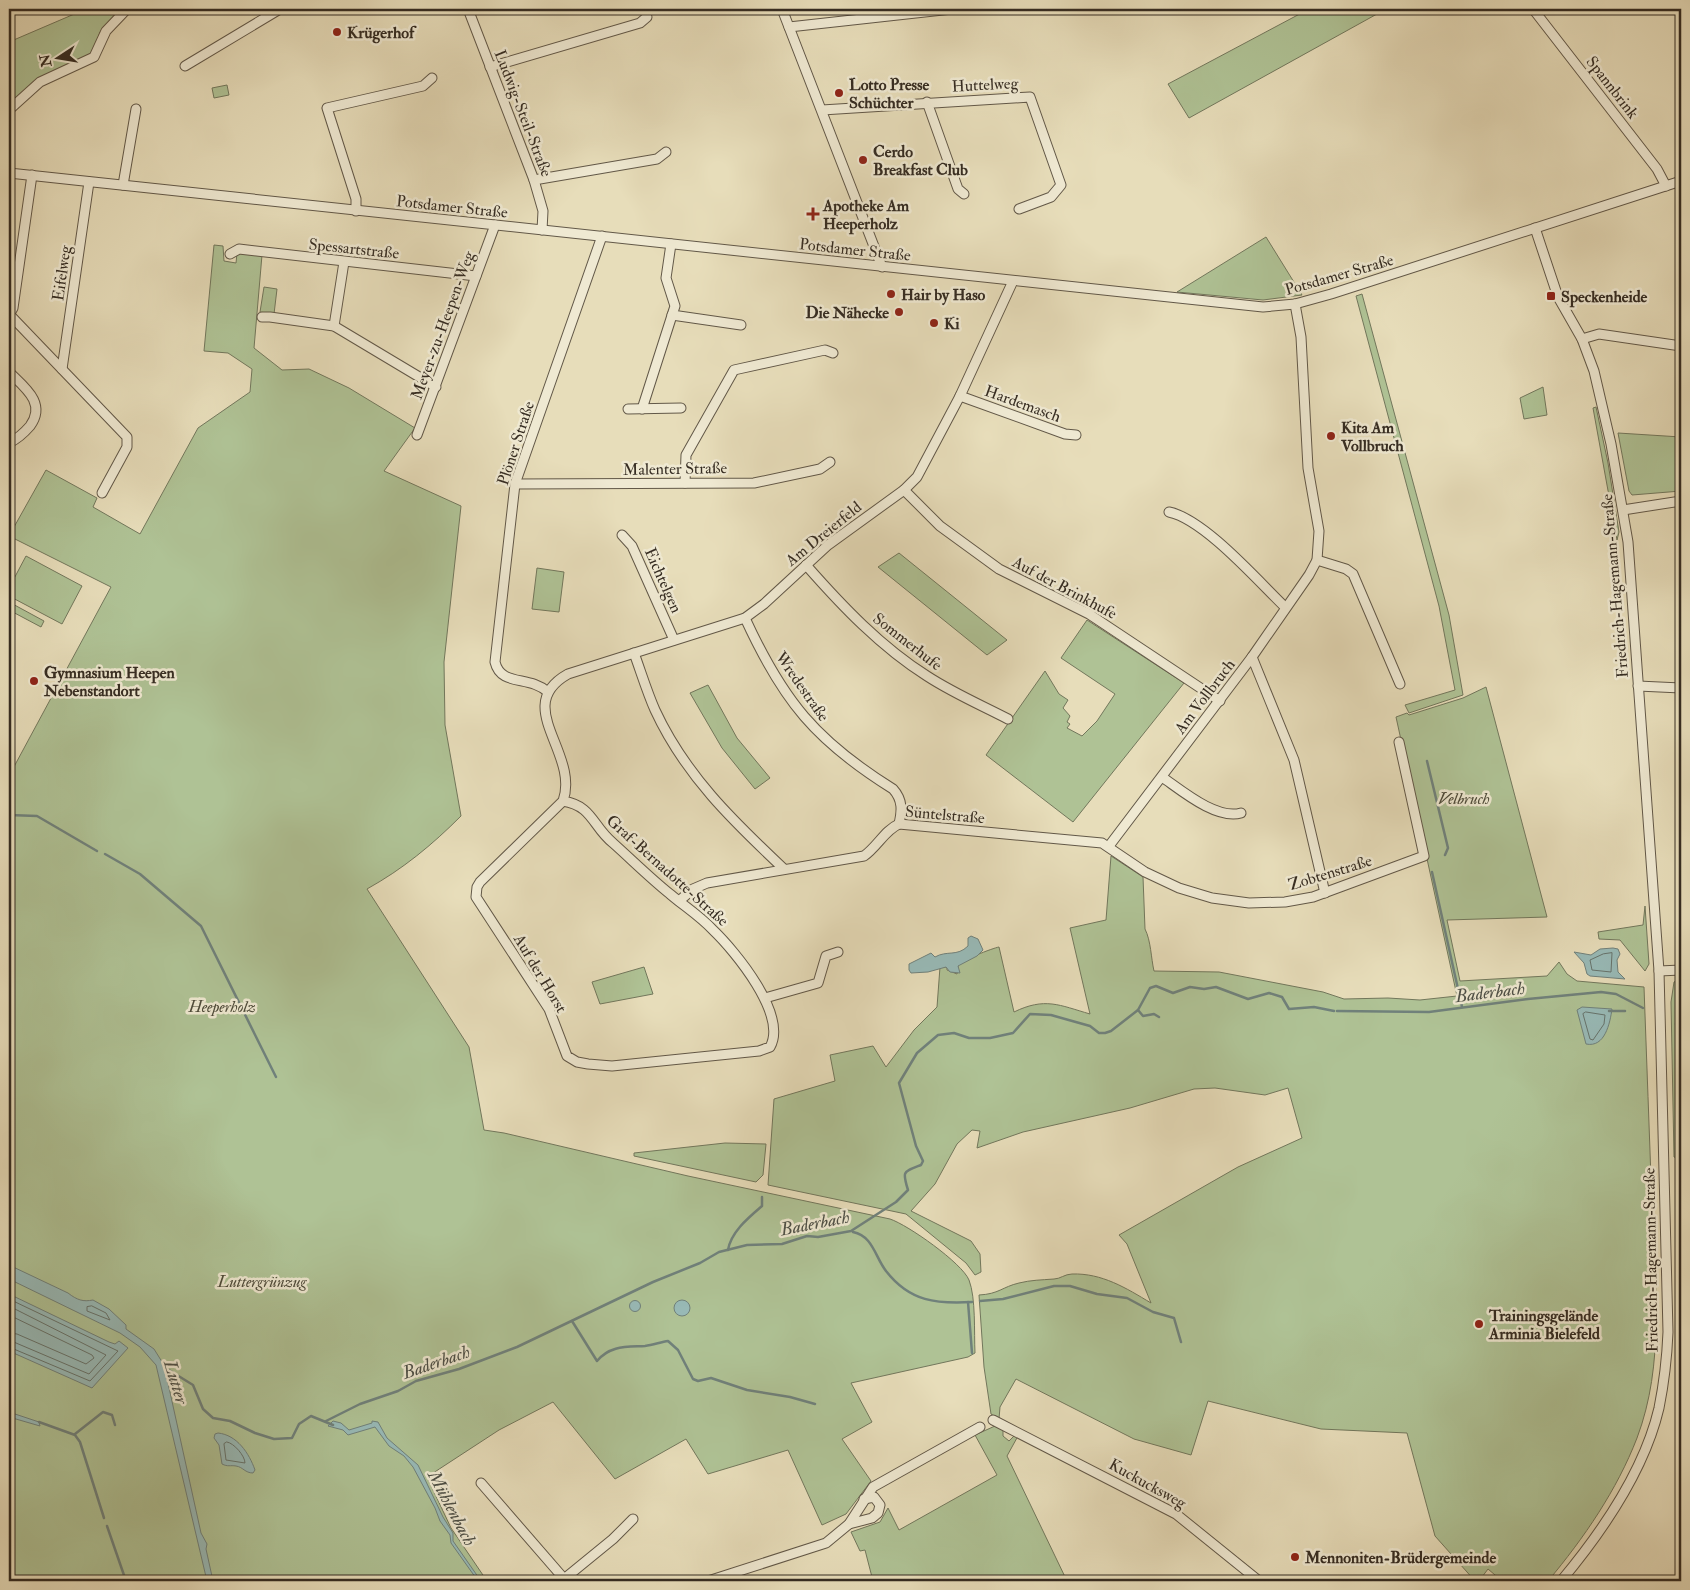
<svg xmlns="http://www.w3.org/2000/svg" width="1690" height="1590" font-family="'IM FELL Double Pica',serif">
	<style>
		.green { fill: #afc295; stroke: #72775c }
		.water { fill: #98bab7; stroke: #70817b }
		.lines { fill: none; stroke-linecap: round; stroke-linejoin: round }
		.shore { stroke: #66736c; stroke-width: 1 }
		.stream { stroke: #70817b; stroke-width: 2.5 }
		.minor-casing { stroke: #625848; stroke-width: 11 }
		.minor { stroke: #efe9d2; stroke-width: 9 }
		.poi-dot { fill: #8f2418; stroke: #efe9d2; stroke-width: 2 }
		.labels { text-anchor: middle; stroke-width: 5; stroke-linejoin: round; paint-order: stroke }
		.poi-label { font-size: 16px; font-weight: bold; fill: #352c22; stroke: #efe9d2; text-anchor: start }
		.street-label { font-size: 16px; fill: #352c22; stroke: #efe9d2 }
		.park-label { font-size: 16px; font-style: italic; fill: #4d4a39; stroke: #efe9d2 }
		.water-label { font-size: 18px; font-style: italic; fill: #4e5047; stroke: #efe9d2 }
	</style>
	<rect width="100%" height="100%" fill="#e7ddba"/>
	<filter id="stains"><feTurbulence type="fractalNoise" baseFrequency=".004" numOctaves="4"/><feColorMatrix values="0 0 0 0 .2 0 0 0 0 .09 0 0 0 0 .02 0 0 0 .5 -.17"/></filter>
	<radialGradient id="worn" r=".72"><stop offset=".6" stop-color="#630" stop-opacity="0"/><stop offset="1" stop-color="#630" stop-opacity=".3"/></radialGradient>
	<g class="green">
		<path d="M86 9H122L100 32 95 48 89 56 9 105V42Z"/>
		<path d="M1309 9H1386L1189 118 1168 84Z"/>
		<path d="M227 85 229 95 214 98 212 88Z"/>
		<path d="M1266 237 1302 295 1263 300 1177 292Z"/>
		<path d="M214 245 223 246 224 261 236 263 237 253 262 255 254 348 282 370 309 369 349 388 415 428 384 471 461 506 444 662 445 725 461 816C432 845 403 869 367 889L469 1047 484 1130 504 1133 688 1176 890 1219C908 1225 962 1263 969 1280 976 1298 974 1333 975 1353L968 1357 851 1383 872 1422 842 1439 871 1481 846 1514 822 1525 788 1450 708 1474 686 1439 615 1479 553 1402 499 1430 427 1477 451 1528 487 1581H374L367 1579 359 1581H9V776L111 587 9 536 46 470 97 498 93 507 140 534 198 428 250 392 252 369 228 353 204 351Z"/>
		<path d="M264 287 277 289 274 314 260 312Z"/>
		<path d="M1362 294 1449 615 1463 695 1409 713 1405 705 1455 690 1439 606 1356 296Z"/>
		<path d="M1543 387 1547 415 1524 419 1520 398Z"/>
		<path d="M1596 407 1608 463 1619 532 1617 540 1593 408Z"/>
		<path d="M1618 433 1681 437V491L1632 495 1629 491Z"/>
		<path d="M899 553 1002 636 1007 640 987 655 878 567Z"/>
		<path d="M26 556 82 586 62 624 9 596V588Z"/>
		<path d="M537 568 564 572 559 612 532 609Z"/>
		<path d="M9 602 44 621 41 627 9 610Z"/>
		<path d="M1087 620 1184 683 1073 822 986 755 1045 671 1059 694 1068 700 1063 708 1070 716 1067 722 1070 724 1067 728 1082 736 1097 721 1115 694 1061 658Z"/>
		<path d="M708 685 737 738 770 778 755 789 722 748 690 693Z"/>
		<path d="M1486 687 1547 917 1447 920 1460 981 1547 976 1559 962 1567 974 1577 981 1644 987C1647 1060 1649 1133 1652 1206 1655 1283 1665 1364 1637 1438 1617 1490 1584 1538 1548 1581H1502L1488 1569 1479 1581H1475L1435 1536 1407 1433 1321 1429 1208 1401 1191 1455 1134 1439 1016 1379 1000 1407 999 1419 991 1414 984 1367 979 1295C999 1294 1002 1287 1019 1283 1031 1280 1041 1280 1054 1279 1060 1279 1065 1274 1072 1274 1102 1273 1126 1288 1151 1303L1127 1244 1119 1235 1238 1167 1302 1138 1288 1088 1265 1095 1215 1088 1194 1089 1130 1108 1023 1132 977 1148 980 1131 972 1130 957 1144 935 1184 911 1211 971 1241 980 1254 981 1272 975 1275 966 1263 906 1214 768 1185 774 1099 835 1081 830 1055 873 1046 886 1067 914 1030 937 1007 940 967H947V970L957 974C958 971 957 968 958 966 959 961 993 948 999 947L1014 1012C1045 997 1059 1005 1090 1014L1070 928 1106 920 1111 856 1143 877 1145 929C1151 941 1151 958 1154 971L1219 972 1323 992 1344 999 1388 998 1420 1000 1457 996 1396 717 1407 713 1409 715 1463 698Z"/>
		<path d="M1645 906 1649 964 1645 971 1620 940 1599 939 1598 932 1643 925Z"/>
		<path d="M644 967 653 994 600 1004 592 982Z"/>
		<path d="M1681 979V1159L1674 1157 1671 1002 1674 982Z"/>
		<path d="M725 1143 766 1144 763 1175 756 1182 634 1156V1153Z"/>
		<path d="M995 1426 1003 1429V1436L1009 1441 1015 1435 1018 1436 1007 1456 1067 1581H873L865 1550 860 1551 851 1532 880 1522 888 1508 899 1530 997 1475 975 1435Z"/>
	</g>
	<g class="water">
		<path d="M971 936 978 939 983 950 977 956 958 966 960 973 950 972 946 967 928 972 911 973 909 970V964L931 953 935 957C947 950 957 957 968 946V938Z"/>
		<path d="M1613 948 1618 949 1620 954 1617 960 1618 972 1625 979 1590 976 1587 974 1584 963 1574 952 1591 955 1600 949Z"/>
		<path d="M1582 1007 1612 1009C1610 1023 1605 1048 1586 1044L1577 1010Z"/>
		<path d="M9 1265 68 1293C77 1300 83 1302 93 1300L109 1309 126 1325V1329L154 1349 164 1365 201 1533 207 1544 206 1549 213 1581H207L156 1365 140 1347 120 1333 9 1279Z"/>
		<path d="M9 1294 109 1342 115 1344 119 1341 128 1348 92 1388 9 1351Z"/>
		<circle cx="682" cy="1308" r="8"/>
		<circle cx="635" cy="1306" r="5.5"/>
		<path d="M9 1412 39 1422 40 1426 9 1417Z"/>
		<path d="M333 1421 341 1423 349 1430 372 1423V1421L378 1422 387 1438 418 1465 443 1517 453 1533V1541L481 1581H478L451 1543 450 1535 440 1521 435 1508 413 1467 404 1456 389 1446 375 1427 348 1435 343 1430 328 1426Z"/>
		<path d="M218 1433C237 1435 249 1453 255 1470L253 1473C245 1473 243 1467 236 1466 230 1465 228 1467 222 1464L219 1445 214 1438 215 1434Z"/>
	</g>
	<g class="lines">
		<g class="shore">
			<path d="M1612 953 1611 972 1592 970 1590 960 1603 954Z"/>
			<path d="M1586 1012 1605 1015 1604 1024 1593 1040 1590 1039 1583 1014Z"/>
			<path d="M9 1299 118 1351 90 1381 9 1347"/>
			<path d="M9 1306 106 1355 89 1374 9 1340"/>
			<path d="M92 1306 106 1313 110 1320 87 1311V1307Z"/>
			<path d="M9 1315 92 1355 94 1358 86 1364 17 1334 9 1333"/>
			<path d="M227 1442C234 1443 245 1456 245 1463L226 1460 224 1444Z"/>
		</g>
		<g class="stream">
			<path d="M1427 761 1448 848 1445 855"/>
			<path d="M9 815 37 816 97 851"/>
			<path d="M105 854 140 874 201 926 276 1077"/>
			<path d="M1432 872 1462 1007"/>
			<path d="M1138 1010 1143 1016 1154 1014 1159 1017"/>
			<path d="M1337 1011 1429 1012 1528 999 1601 992 1616 994 1643 1008"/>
			<path d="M1609 1011H1625"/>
			<path d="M1676 1024 1681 1029"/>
			<path d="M853 1232C873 1236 875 1257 886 1271 910 1302 937 1304 972 1302"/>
			<path d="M728 1250C731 1232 748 1218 762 1206V1197"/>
			<path d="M980 1301 1003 1299 1054 1286H1070L1097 1294 1127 1298 1153 1312 1174 1318 1181 1342"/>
			<path d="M968 1302 972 1353"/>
			<path d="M572 1321 597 1361C610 1345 627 1347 645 1346 653 1345 661 1342 668 1341L678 1350 693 1379 698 1381 711 1378 747 1390 790 1397 815 1404"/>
			<path d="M164 1367 193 1385 203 1409 213 1418 230 1421 255 1433 274 1439 292 1438 299 1424 311 1416 333 1425"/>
			<path d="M326 1421 360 1404 398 1391 416 1381 459 1369 517 1347 653 1282 700 1263 719 1252 747 1245 782 1244 807 1236 818 1237 851 1231 896 1202 908 1190C902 1171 903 1172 921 1165L923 1161 916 1146 899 1083 917 1053 938 1035 954 1033 969 1038H990L1013 1033 1030 1014 1051 1015 1090 1026 1099 1033H1105L1111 1031 1138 1010 1150 988 1156 986 1173 993 1190 987 1204 989 1216 987 1248 999 1269 993 1282 997 1289 1009 1314 1007 1334 1011"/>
			<path d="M39 1422 75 1435 80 1442 104 1518"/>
			<path d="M75 1434 103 1412 112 1415 115 1425"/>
			<path d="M107 1526 126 1581"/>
		</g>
		<g class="minor-casing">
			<g id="minor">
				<path d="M468 9 534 180 543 211 542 230"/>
				<path d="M782 9 882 267"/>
				<path d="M1533 9 1657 169 1666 186"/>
				<path d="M789 27 952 9"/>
				<path d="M185 66 280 9"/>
				<path d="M490 67 640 23 647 17"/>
				<path d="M927 102 958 189 964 194"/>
				<path d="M9 110 40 82 94 57 106 31 127 9"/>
				<path d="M822 110 1030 97 1061 185 1051 197 1019 209"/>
				<path d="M9 173 1263 307 1295 304 1331 294 1681 181"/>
				<path d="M534 180 657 159 666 152"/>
				<path d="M123 185 136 109"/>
				<path d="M356 211V199L327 108 423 86 432 78"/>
				<path d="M1535 228 1558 297 1582 339 1594 371 1611 444 1628 542 1659 971 1668 1332C1667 1357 1664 1383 1659 1408 1644 1472 1602 1532 1561 1581"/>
				<path d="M230 254 239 249 476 276"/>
				<path d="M9 314 127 437V447L102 493"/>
				<path d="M9 315 13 308 32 175"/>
				<path d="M672 315 741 325"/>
				<path d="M262 317H270L334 326 436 387"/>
				<path d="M334 326 344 262"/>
				<path d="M1582 339 1599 334 1681 346"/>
				<path d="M62 369 89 182"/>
				<path d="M9 372C24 387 47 403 30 426 24 433 17 439 9 443"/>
				<path d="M960 396 1065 434 1076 435"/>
				<path d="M628 409 681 408"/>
				<path d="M642 409 675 306 666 278 671 244"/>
				<path d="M417 435 495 225"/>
				<path d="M685 483 686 455 734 370 825 350 833 353"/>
				<path d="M515 484 754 483 820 469 830 462"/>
				<path d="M904 490 940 526 999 569 1089 614 1220 701"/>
				<path d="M1623 510 1681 501"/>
				<path d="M1169 512C1204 519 1258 581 1285 607"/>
				<path d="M622 535 632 546 674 640"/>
				<path d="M1317 560 1346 569 1353 574 1400 684"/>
				<path d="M806 565C842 606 881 647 927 676 953 693 981 705 1008 719"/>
				<path d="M745 618C783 701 816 741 893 789 903 800 902 811 899 824"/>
				<path d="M634 653C641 672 647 692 655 710 685 775 733 821 784 869"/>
				<path d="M1252 657 1294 760 1325 893"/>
				<path d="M1638 686 1681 688"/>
				<path d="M548 692C529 675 501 687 495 662L515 484 602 236"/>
				<path d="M1162 777C1181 790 1216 820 1241 813"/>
				<path d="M563 801 480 882 477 887 476 897 549 1009 567 1056 577 1062 588 1064 612 1066 759 1051 770 1047C788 1015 735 951 713 930 700 916 684 906 670 894 650 878 632 860 613 843 592 826 593 806 563 801 580 753 511 706 568 674L745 618 764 604 828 545 904 490 917 477 960 396 1013 281"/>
				<path d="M1109 846 1252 657 1309 575 1317 560 1319 531 1308 468 1301 337 1295 304"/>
				<path d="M679 901 693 889 707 883 864 856C877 847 885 830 899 824L1102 843 1145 872 1179 888 1212 898 1249 903 1285 902 1313 897 1424 856 1399 742"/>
				<path d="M1659 971 1681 970"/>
				<path d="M765 998 818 983 826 956 838 952"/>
				<path d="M993 1420 1176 1514 1259 1581"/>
				<path d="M481 1483 566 1581"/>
				<path d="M849 1524 872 1518 878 1513 880 1505 874 1497 864 1499"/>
				<path d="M564 1579 613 1539 633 1519"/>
				<path d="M708 1581 826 1543 849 1524 873 1487 980 1427"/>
			</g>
		</g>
		<use href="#minor" class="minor"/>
	</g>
	<g class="poi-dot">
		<circle cx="337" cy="32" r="5"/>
		<circle cx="839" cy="93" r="5"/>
		<circle cx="863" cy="160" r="5"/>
		<path d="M810.5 206.5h5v5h5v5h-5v5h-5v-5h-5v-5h5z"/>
		<circle cx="891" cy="294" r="5"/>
		<rect x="1546" y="291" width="10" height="10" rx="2.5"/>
		<circle cx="899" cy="312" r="5"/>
		<circle cx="934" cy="323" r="5"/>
		<circle cx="1331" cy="436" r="5"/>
		<circle cx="34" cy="681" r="5"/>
		<circle cx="1479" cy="1324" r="5"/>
		<circle cx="1295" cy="1557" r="5"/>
	</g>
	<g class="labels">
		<g class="poi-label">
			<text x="347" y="38">Krügerhof</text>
			<text x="849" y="90">Lotto Presse<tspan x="849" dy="18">Schüchter</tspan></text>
			<text x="873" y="157">Cerdo<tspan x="873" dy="18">Breakfast Club</tspan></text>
			<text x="823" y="211">Apotheke Am<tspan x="823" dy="18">Heeperholz</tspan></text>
			<text x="901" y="300">Hair by Haso</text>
			<text x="1561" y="302">Speckenheide</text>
			<text x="889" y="318" text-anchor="end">Die Nähecke</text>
			<text x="944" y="329">Ki</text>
			<text x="1341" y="433">Kita Am<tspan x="1341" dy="18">Vollbruch</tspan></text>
			<text x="44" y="678">Gymnasium Heepen<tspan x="44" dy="18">Nebenstandort</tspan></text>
			<text x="1489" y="1321">Trainingsgelände<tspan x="1489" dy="18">Arminia Bielefeld</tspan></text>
			<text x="1305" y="1563">Mennoniten-Brüdergemeinde</text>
		</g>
		<g class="street-label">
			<text transform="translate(985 84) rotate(-3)" y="6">Huttelweg</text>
			<text transform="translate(1613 87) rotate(52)" y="6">Spannbrink</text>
			<text transform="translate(524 113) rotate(69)" y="6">Ludwig-Steil-Straße</text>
			<text transform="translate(452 206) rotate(6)" y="6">Potsdamer Straße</text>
			<text transform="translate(354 248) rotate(6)" y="6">Spessartstraße</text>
			<text transform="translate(855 249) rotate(6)" y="6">Potsdamer Straße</text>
			<text transform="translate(61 273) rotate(-82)" y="6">Eifelweg</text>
			<text transform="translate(1339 274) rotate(-16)" y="6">Potsdamer Straße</text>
			<text transform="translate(442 325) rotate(-70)" y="6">Meyer-zu-Heepen-Weg</text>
			<text transform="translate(1023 403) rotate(20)" y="6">Hardemasch</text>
			<text transform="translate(515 443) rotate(-72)" y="6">Plöner Straße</text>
			<text transform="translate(675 468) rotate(-1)" y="6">Malenter Straße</text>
			<text transform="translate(823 533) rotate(-39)" y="6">Am Dreierfeld</text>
			<text transform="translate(664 580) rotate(66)" y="6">Eichtelgen</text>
			<text transform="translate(1614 586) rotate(-95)" y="6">Friedrich-Hagemann-Straße</text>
			<text transform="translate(1065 587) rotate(28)" y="6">Auf der Brinkhufe</text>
			<text transform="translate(908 641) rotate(38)" y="6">Sommerhufe</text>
			<text transform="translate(803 686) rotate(55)" y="6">Wredestraße</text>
			<text transform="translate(1204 696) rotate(-53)" y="6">Am Vollbruch</text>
			<text transform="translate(945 814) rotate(5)" y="6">Süntelstraße</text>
			<text transform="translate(668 870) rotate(42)" y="6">Graf-Bernadotte-Straße</text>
			<text transform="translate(1330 872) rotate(-17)" y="6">Zobtenstraße</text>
			<text transform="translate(541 973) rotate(59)" y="6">Auf der Horst</text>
			<text transform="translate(1650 1260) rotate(-91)" y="6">Friedrich-Hagemann-Straße</text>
			<text transform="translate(1148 1483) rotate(29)" y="6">Kuckucksweg</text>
		</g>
		<g class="park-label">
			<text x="1464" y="804">Velbruch</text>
			<text x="222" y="1012">Heeperholz</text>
			<text x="262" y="1287">Luttergrünzug</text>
		</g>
		<g class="water-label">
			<text transform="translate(1490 992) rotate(-7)" y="6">Baderbach</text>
			<text transform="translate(815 1223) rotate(-11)" y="6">Baderbach</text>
			<text transform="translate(436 1362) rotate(-19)" y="6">Baderbach</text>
			<text transform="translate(176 1382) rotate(73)" y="6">Lutter</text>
			<text transform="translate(452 1508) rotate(62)" y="6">Mühlenbach</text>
		</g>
	</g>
	<rect width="1690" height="1590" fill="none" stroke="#e7ddba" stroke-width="30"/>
	<rect x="10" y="10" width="1670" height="1570" fill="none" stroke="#352c22" stroke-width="2.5"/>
	<rect x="15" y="15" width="1660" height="1560" fill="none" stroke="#352c22"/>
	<g transform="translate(58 58) rotate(258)" stroke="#efe9d2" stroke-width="4" paint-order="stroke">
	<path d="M0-4L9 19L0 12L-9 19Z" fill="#352c22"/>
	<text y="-8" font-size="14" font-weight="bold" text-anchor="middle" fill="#352c22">N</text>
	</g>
	<rect width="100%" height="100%" filter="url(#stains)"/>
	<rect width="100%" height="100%" fill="url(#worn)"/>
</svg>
